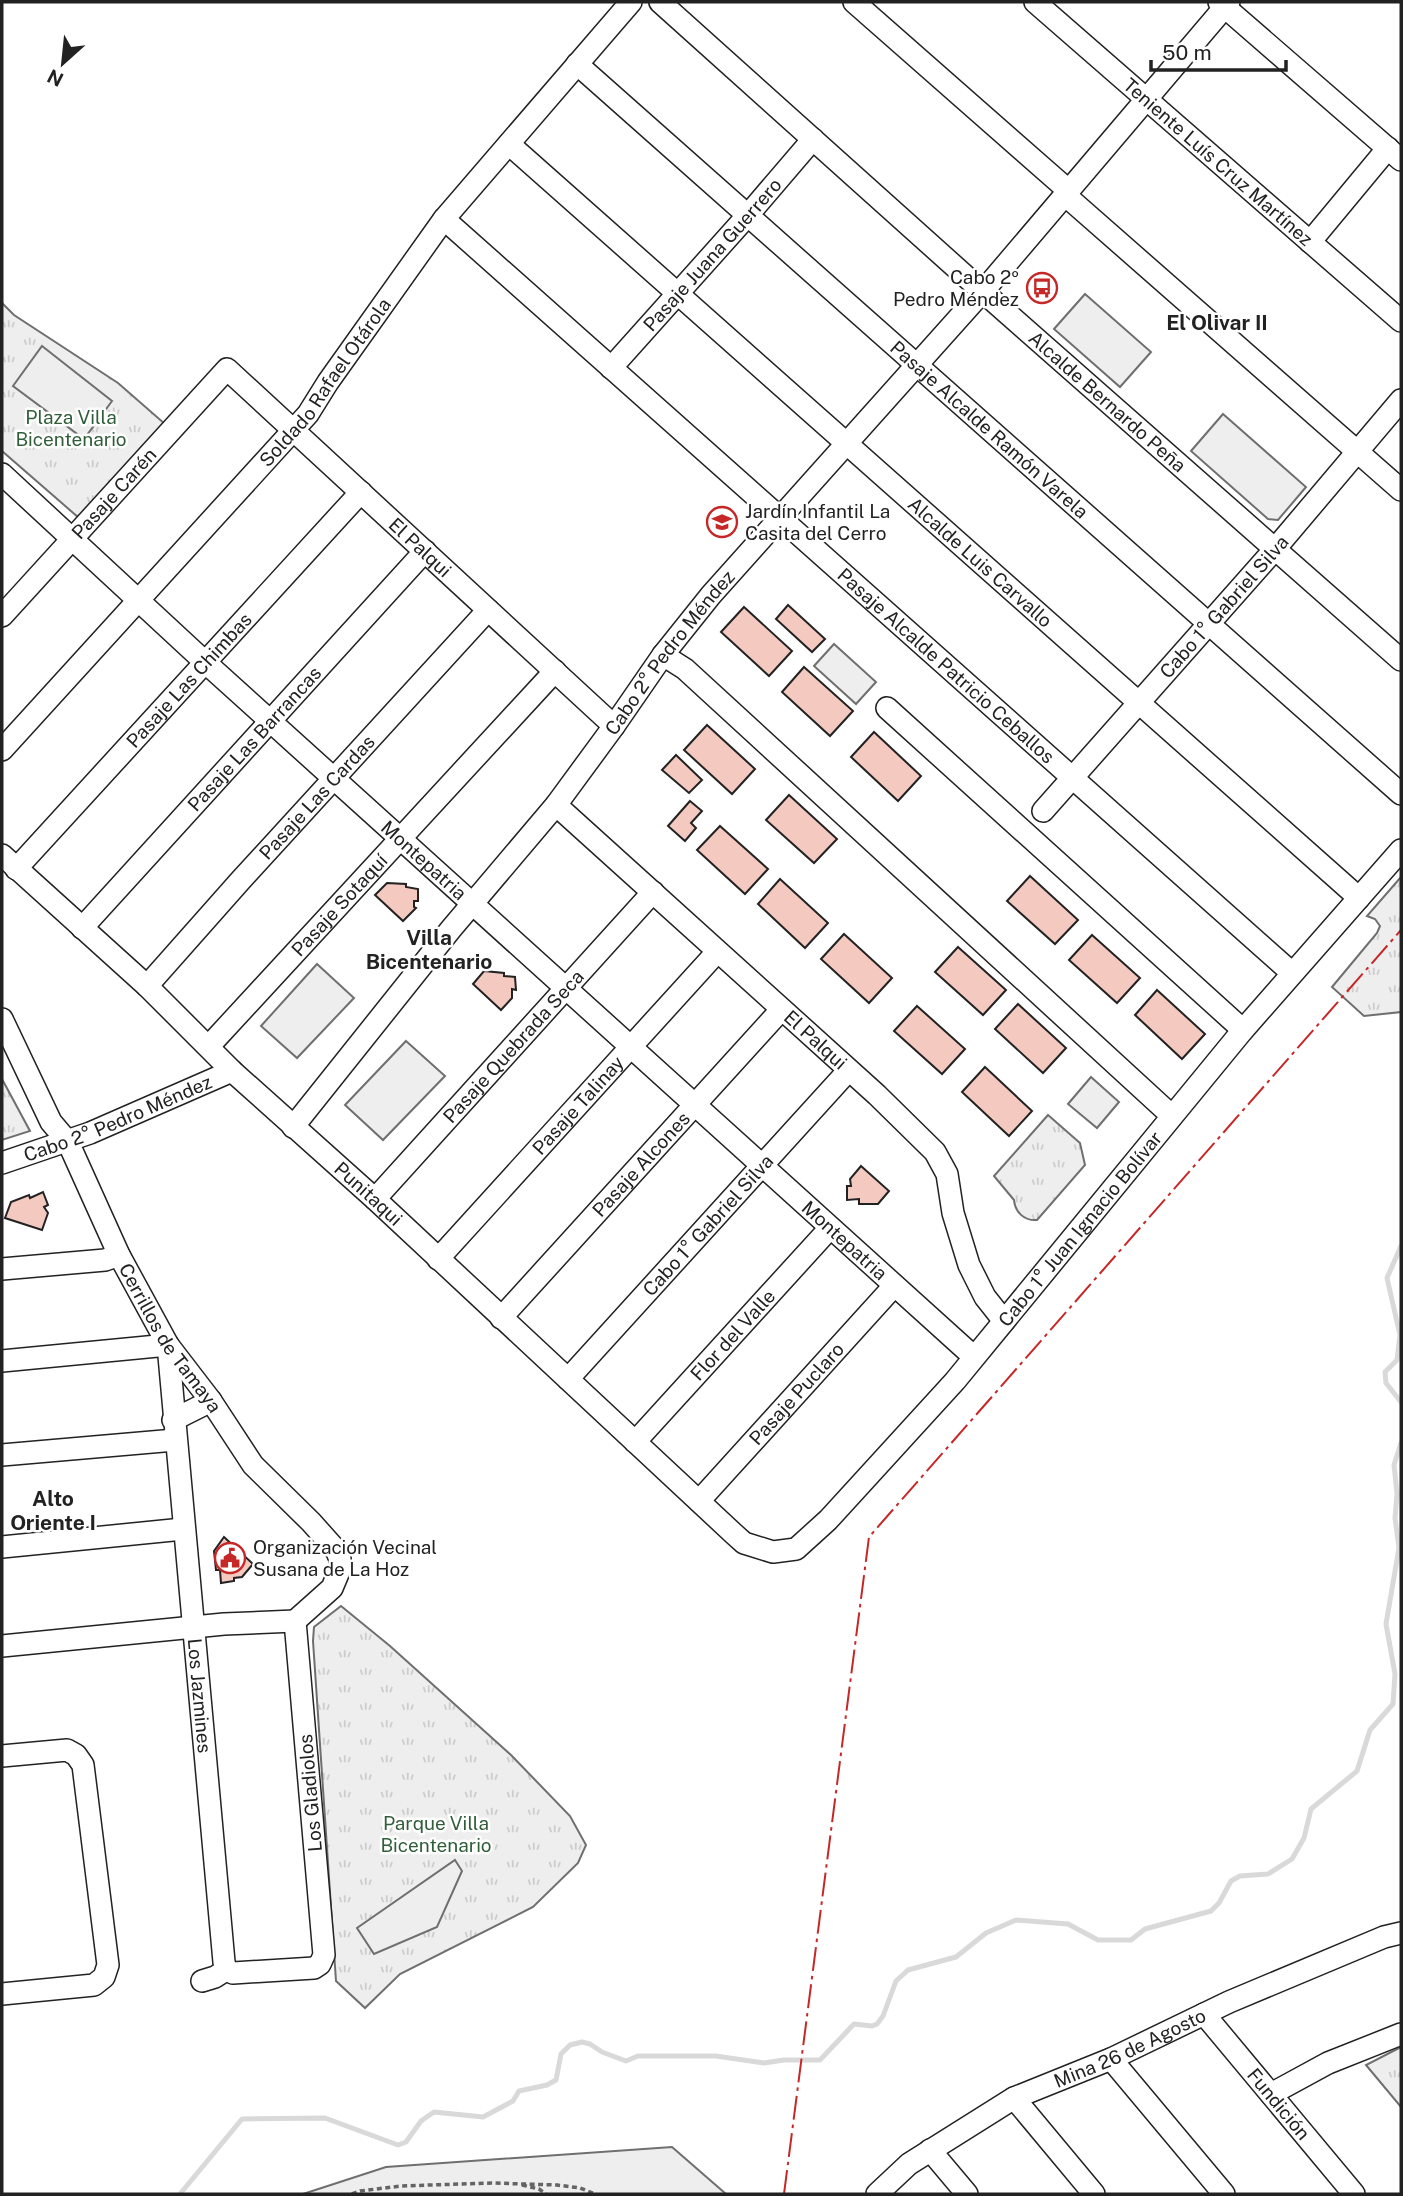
<svg xmlns="http://www.w3.org/2000/svg" width="1403" height="2196" font-family="'Public Sans',sans-serif">
	<style>
		.grass { fill: url(#grass-tufts); stroke: #6f6f6f; stroke-width: 2 }
		.pitch { fill: #eee; stroke: #6f6f6f; stroke-width: 2 }
		.lines { fill: none; stroke-linecap: round; stroke-linejoin: round }
		.stream { stroke: #d9d9d9; stroke-width: 5 }
		.building { fill: #f3c9c0; stroke: #222; stroke-width: 2 }
		.minor-casing { stroke: #222; stroke-width: 24 }
		.path { stroke: #646464; stroke-width: 3.5; stroke-dasharray: 5 3.5; stroke-linecap: butt }
		.minor { stroke: #fff; stroke-width: 21 }
		.power { stroke: #c62828; stroke-width: 2; stroke-dasharray: 24 5 3.5 5; stroke-linecap: butt }
		.labels { text-anchor: middle; stroke-width: 5; stroke-linejoin: round; paint-order: stroke }
		.street-label { font-size: 19px; fill: #222; stroke: #fff }
		.poi-label { font-size: 19px; fill: #222; stroke: #fff; text-anchor: start }
		.park-label { font-size: 19px; fill: #2f5e38; stroke: #fff }
		.neighbourhood-label { font-size: 21px; font-weight: bold; fill: #222; stroke: #fff }
	</style>
	<defs>
		<pattern id="grass-tufts" width="24" height="20" patternUnits="userSpaceOnUse" patternTransform="scale(1.75)"><rect width="24" height="20" fill="#eee"/><path d="M3 7l-1-3M5 7V3M7 7l1-3M15 17l-1-3M17 17v-4M19 17l1-3" fill="none" stroke="#ccc"/></pattern>
	</defs>
	<rect width="100%" height="100%" fill="#fff"/>
	<g class="grass">
		<path d="M2 303 14 315 118 383 165 424 79 518 2 451Z"/>
		<path d="M1401 877V1012L1364 1016 1332 987 1377 933 1380 926 1375 919 1367 916Z"/>
		<path d="M2 1079 30 1131 2 1140Z"/>
		<path d="M1048 1115 1080 1143 1085 1165 1037 1220C1024 1221 1015 1212 1014 1200L994 1176Z"/>
		<path d="M341 1606 390 1646 511 1755 570 1816 586 1845 578 1863 533 1907 400 1974 365 2008 336 1981 313 1641 314 1627Z"/>
		<path d="M1401 2047V2107L1366 2065Z"/>
	</g>
	<g class="pitch">
		<path d="M1085 294 1151 352 1120 387 1054 329Z"/>
		<path d="M42 346 112 401 84 439 13 386Z"/>
		<path d="M1223 414 1306 487 1278 520 1268 519 1191 451Z"/>
		<path d="M834 644 876 682 856 704 814 666Z"/>
		<path d="M317 964 354 998 297 1058 261 1026Z"/>
		<path d="M406 1041 445 1076 383 1140 345 1105Z"/>
		<path d="M1091 1077 1119 1102 1097 1128 1068 1104Z"/>
		<path d="M455 1860 462 1871 437 1927 374 1954 357 1928Z"/>
		<path d="M672 2147 726 2194H303L386 2167Z"/>
	</g>
	<g class="lines">
		<g class="stream">
			<path d="M1401 1246 1387 1278 1400 1335 1397 1360 1385 1372 1386 1383 1401 1402"/>
			<path d="M180 2194 242 2119 325 2118 398 2145 406 2142 421 2121 434 2112 483 2117 513 2101 519 2091 547 2085 556 2080 561 2054 570 2045 582 2042 590 2044 602 2052 626 2061 638 2056H716L764 2063 784 2060H820L854 2024 872 2026 877 2024 883 2016 896 1981 908 1970 956 1957 986 1933 1016 1920 1068 1924 1098 1940H1131L1145 1929 1211 1911 1219 1903 1231 1881 1240 1876 1268 1874 1292 1859 1304 1838 1311 1809 1357 1771 1370 1730 1393 1704 1395 1674 1386 1624 1399 1548 1395 1518 1397 1494 1394 1465 1401 1443"/>
		</g>
	</g>
	<g class="building">
		<path d="M788 605 825 639 812 652 776 619Z"/>
		<path d="M744 607 792 651 769 676 721 632Z"/>
		<path d="M804 667 853 711 830 736 782 692Z"/>
		<path d="M707 725 755 769 732 794 684 750Z"/>
		<path d="M874 732 921 776 898 801 851 757Z"/>
		<path d="M676 755 702 780 689 793 662 770Z"/>
		<path d="M789 795 837 839 814 863 766 820Z"/>
		<path d="M690 801 702 811 691 823 696 828 685 841 668 826Z"/>
		<path d="M720 826 768 869 745 894 697 850Z"/>
		<path d="M1030 876 1078 920 1055 944 1007 901Z"/>
		<path d="M780 879 828 923 805 948 758 904Z"/>
		<path d="M387 883 406 884V887L418 889V901H414V907L416 908 403 921 375 895Z"/>
		<path d="M844 934 892 978 869 1003 821 959Z"/>
		<path d="M1092 935 1140 978 1117 1003 1069 960Z"/>
		<path d="M958 947 1006 990 983 1015 935 972Z"/>
		<path d="M484 971 504 973V976L515 977 516 990 512 989V998L501 1010 473 984Z"/>
		<path d="M1157 990 1205 1034 1182 1059 1135 1015Z"/>
		<path d="M1018 1004 1066 1048 1043 1073 995 1029Z"/>
		<path d="M917 1006 965 1049 942 1074 894 1031Z"/>
		<path d="M985 1067 1032 1111 1009 1136 962 1092Z"/>
		<path d="M861 1166 889 1191 878 1204H859V1199L847 1200V1186H851L850 1179Z"/>
		<path d="M43 1192 48 1205 44 1207 48 1213 42 1230 5 1218 11 1202 29 1195 30 1198Z"/>
		<path d="M224 1537 253 1564 242 1577 234 1578V1581L221 1583 220 1570H216L214 1551Z"/>
	</g>
	<g class="lines">
		<g class="minor-casing">
			<g id="minor">
				<path id="s1" d="M660 2 982 291 1401 660"/>
				<path d="M854 2 1069 191"/>
				<path id="s2" d="M1035 2 1401 321"/>
				<path d="M1219 2 1401 160"/>
				<path id="s3" d="M577 64 1401 794"/>
				<path id="s4" d="M509 144 1359 898"/>
				<path d="M1065 195 1401 490"/>
				<path id="s5" d="M444 219 1292 973"/>
				<path d="M1310 242 1388 148"/>
				<path id="s6" d="M611 368 748 215 813 139"/>
				<path id="s7" d="M2 474 206 663 974 1357"/>
				<path id="s8" d="M2 616 227 369 614 726"/>
				<path d="M663 655 685 669 1172 1116"/>
				<path d="M887 708 1243 1030"/>
				<path id="s9" d="M2 750 308 414 328 382 444 219 631 2"/>
				<path id="s10" d="M556 805 877 1095 935 1152 947 1174 953 1213 969 1265 985 1297 1004 1321"/>
				<path id="s11" d="M1043 811 1275 549 1401 400"/>
				<path id="s12" d="M2 855 147 986 232 1071 375 1199 734 1534 744 1543 773 1552 796 1549 828 1520 955 1381 1243 1030 1401 850"/>
				<path id="s13" d="M16 869 361 492"/>
				<path id="s14" d="M82 928 425 551"/>
				<path id="s15" d="M147 986 240 881 488 610"/>
				<path id="s16" d="M2 1019 51 1122 68 1142 119 1255 168 1345 211 1401 253 1465 311 1522 336 1550 340 1559V1569L332 1588 295 1621"/>
				<path id="s17" d="M209 1046 555 671"/>
				<path id="s18" d="M293 1127 451 929 556 805 614 726 663 655 711 595 991 282 1229 2"/>
				<path id="s19" d="M2 1163 90 1133 232 1071"/>
				<path id="s20" d="M375 1199 653 892"/>
				<path id="s21" d="M438 1259 717 952"/>
				<path d="M2 1269 105 1260 119 1255"/>
				<path id="s22" d="M501 1318 781 1010"/>
				<path id="s23" d="M168 1345 224 1962 226 1970"/>
				<path d="M2 1361 168 1345"/>
				<path id="s24" d="M568 1379 848 1071"/>
				<path d="M173 1420 211 1401"/>
				<path id="s25" d="M635 1442 830 1228"/>
				<path d="M2 1455 175 1440"/>
				<path id="s26" d="M699 1501 894 1286"/>
				<path d="M2 1547 183 1529"/>
				<path d="M2 1646 224 1624 295 1621"/>
				<path d="M2 1756 67 1750 76 1755 83 1765 108 1965 104 1977 94 1985 2 1994"/>
				<path d="M202 1981 215 1977 226 1970 233 1973 314 1968 320 1964 324 1955 295 1621"/>
				<path id="s27" d="M1204 2014 1354 2194"/>
				<path d="M1111 2059 1224 2194"/>
				<path d="M1271 2094 1328 2063 1401 2034"/>
				<path d="M1014 2098 1094 2194"/>
				<path d="M930 2150 967 2194"/>
				<path id="s28" d="M877 2194 909 2164 1014 2098 1111 2059 1229 2002 1384 1937 1401 1933"/>
			</g>
		</g>
		<g class="path">
			<path d="M522 2185 539 2189 546 2194"/>
			<path d="M352 2194 360 2191 401 2186 492 2183 557 2185 580 2188 595 2194"/>
		</g>
		<use href="#minor" class="minor"/>
		<path class="power" d="M784 2194 869 1537 1401 930"/>
	</g>
	<defs>
		<g id="bus-ring" transform="scale(1.575)"><circle r="9.5" fill="#fff" stroke="#c62828" stroke-width="1.5"/><path d="M-5-6H5V4H4V6H2V4H-2V6H-4V4H-5ZM-3.5-4V0h7V-4ZM-3.5 1.2v1.5H-2V1.2ZM2 1.2v1.5H3.5V1.2Z" fill="#c62828"/></g>
		<g id="school-ring" transform="scale(1.575)"><circle r="9.5" fill="#fff" stroke="#c62828" stroke-width="1.5"/><path d="M0-5L7-2L0 1L-7-2ZM-4 1L0 2.5L4 1V4Q0 6-4 4Z" fill="#c62828"/></g>
		<g id="civic-ring" transform="scale(1.575)"><circle r="9.5" fill="#fff" stroke="#c62828" stroke-width="1.5"/><path d="M-.6-6.5H3V-4.5H.6V-3L4-1V1h2V6H-6V1h2V-1L-.6-3ZM-1.2 2.5V6h2.4V2.5Z" fill="#c62828"/></g>
	</defs>
	<g fill-rule="evenodd">
		<use href="#bus-ring" x="1042" y="288"/>
		<use href="#school-ring" x="722" y="522"/>
		<use href="#civic-ring" x="230" y="1558"/>
	</g>
	<g class="labels">
		<g class="street-label">
			<text dy="7" stroke="none"><textPath href="#s2" startOffset="243">Teniente Luís Cruz Martínez</textPath></text>
			<text dy="7" stroke="none"><textPath href="#s6" startOffset="152">Pasaje Juana Guerrero</textPath></text>
			<text dy="7" stroke="none"><textPath href="#s9" startOffset="490">Soldado Rafael Otárola</textPath></text>
			<text dy="7" stroke="none"><textPath href="#s1" startOffset="600">Alcalde Bernardo Peña</textPath></text>
			<text dy="7" stroke="none"><textPath href="#s3" startOffset="551">Pasaje Alcalde Ramón Varela</textPath></text>
			<text dy="7" stroke="none"><textPath href="#s8" startOffset="166">Pasaje Carén</textPath></text>
			<text dy="7" stroke="none"><textPath href="#s8" startOffset="597">El Palqui</textPath></text>
			<text dy="7" stroke="none"><textPath href="#s4" startOffset="630">Alcalde Luis Carvallo</textPath></text>
			<text dy="7" stroke="none"><textPath href="#s11" startOffset="273">Cabo 1° Gabriel Silva</textPath></text>
			<text dy="7" stroke="none"><textPath href="#s18" startOffset="606">Cabo 2° Pedro Méndez</textPath></text>
			<text dy="7" stroke="none"><textPath href="#s5" startOffset="672">Pasaje Alcalde Patricio Ceballos</textPath></text>
			<text dy="7" stroke="none"><textPath href="#s13" startOffset="256">Pasaje Las Chimbas</textPath></text>
			<text dy="7" stroke="none"><textPath href="#s14" startOffset="256">Pasaje Las Barrancas</textPath></text>
			<text dy="7" stroke="none"><textPath href="#s15" startOffset="254">Pasaje Las Cardas</textPath></text>
			<text dy="7" stroke="none"><textPath href="#s7" startOffset="572">Montepatria</textPath></text>
			<text dy="7" stroke="none"><textPath href="#s17" startOffset="192">Pasaje Sotaquí</textPath></text>
			<text dy="7" stroke="none"><textPath href="#s10" startOffset="350">El Palqui</textPath></text>
			<text dy="7" stroke="none"><textPath href="#s20" startOffset="206">Pasaje Quebrada Seca</textPath></text>
			<text dy="7" stroke="none"><textPath href="#s21" startOffset="208">Pasaje Talinay</textPath></text>
			<text dy="7" stroke="none"><textPath href="#s19" startOffset="124">Cabo 2° Pedro Méndez</textPath></text>
			<text dy="7" stroke="none"><textPath href="#s22" startOffset="208">Pasaje Alcones</textPath></text>
			<text dy="7" stroke="none"><textPath href="#s12" startOffset="499">Punitaqui</textPath></text>
			<text dy="7" stroke="none"><textPath href="#s24" startOffset="208">Cabo 1° Gabriel Silva</textPath></text>
			<text dy="7" stroke="none"><textPath href="#s12" startOffset="1494">Cabo 1° Juan Ignacio Bolívar</textPath></text>
			<text dy="7" stroke="none"><textPath href="#s7" startOffset="1139">Montepatria</textPath></text>
			<text dy="7" stroke="none"><textPath href="#s25" startOffset="145">Flor del Valle</textPath></text>
			<text dy="7" stroke="none"><textPath href="#s16" startOffset="362">Cerrillos de Tamaya</textPath></text>
			<text dy="7" stroke="none"><textPath href="#s26" startOffset="145">Pasaje Puclaro</textPath></text>
			<text dy="7" stroke="none"><textPath href="#s23" startOffset="352">Los Jazmines</textPath></text>
			<text transform="translate(310 1793) rotate(-95)" y="7">Los Gladiolos</text>
			<text dy="7" stroke="none"><textPath href="#s28" startOffset="294">Mina 26 de Agosto</textPath></text>
			<text dy="7" stroke="none"><textPath href="#s27" startOffset="117">Fundición</textPath></text>
		</g>
		<g class="poi-label">
			<text x="1019" y="284" text-anchor="end">Cabo 2º<tspan x="1019" dy="22">Pedro Méndez</tspan></text>
			<text x="745" y="518">Jardín Infantil La<tspan x="745" dy="22">Casita del Cerro</tspan></text>
			<text x="253" y="1554">Organización Vecinal<tspan x="253" dy="22">Susana de La Hoz</tspan></text>
		</g>
		<g class="park-label">
			<text x="71" y="424">Plaza Villa<tspan x="71" dy="22">Bicentenario</tspan></text>
			<text x="436" y="1830">Parque Villa<tspan x="436" dy="22">Bicentenario</tspan></text>
		</g>
		<g class="neighbourhood-label">
			<text x="1217" y="330">El Olivar II</text>
			<text x="429" y="945">Villa<tspan x="429" dy="24">Bicentenario</tspan></text>
			<text x="53" y="1506">Alto<tspan x="53" dy="24">Oriente I</tspan></text>
		</g>
	</g>
	<rect width="1403" height="2196" fill="none" stroke="#222222" stroke-width="7"/>
	<g transform="translate(63 63) rotate(207)" stroke="#ffffff" stroke-width="5" paint-order="stroke">
	<path d="M0-5L12 26L0 18L-12 26Z" fill="#222222"/>
	<text y="-10" font-size="19" font-weight="bold" text-anchor="middle" fill="#222222">N</text>
	</g>
	<path d="M1151 60v10h135v-10" fill="none" stroke="#222222" stroke-width="3.5"/>
	<text x="1162" y="60" font-size="21" fill="#222222" stroke="#ffffff" stroke-width="5" paint-order="stroke">50 m</text>
</svg>
